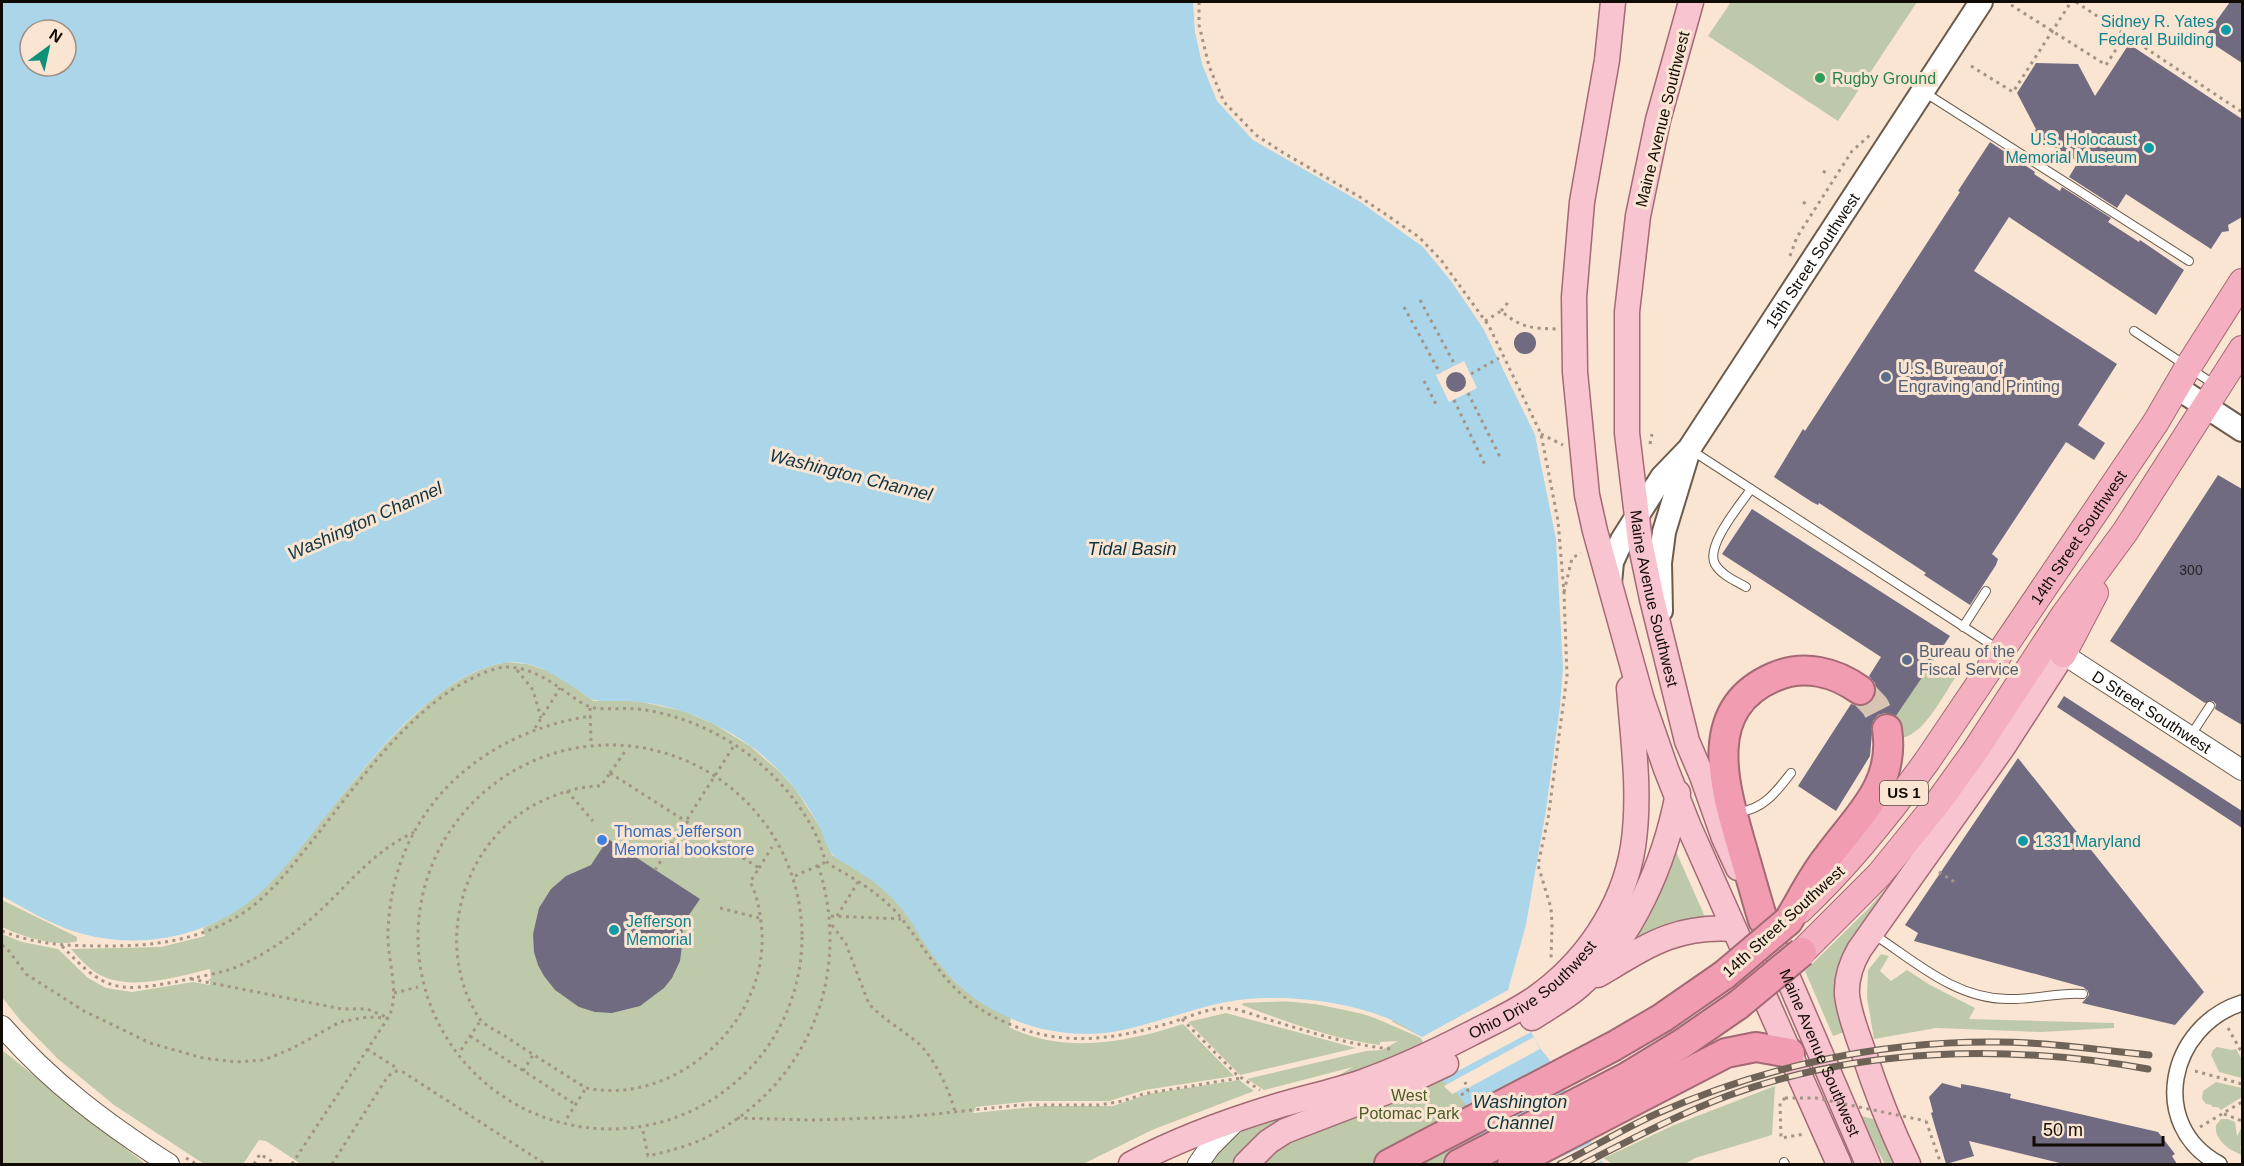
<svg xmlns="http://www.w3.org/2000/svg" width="2244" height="1166" font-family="Helvetica,sans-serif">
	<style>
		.green { fill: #bec9aa }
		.water { fill: #abd6ea; fill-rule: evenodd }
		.pier { fill: #fae5d2 }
		.building { fill: #706b81 }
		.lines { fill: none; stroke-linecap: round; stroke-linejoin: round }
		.motorway-tunnel { stroke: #d7c4b3; stroke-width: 28; stroke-dasharray: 28 14; stroke-linecap: butt }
		.service-casing { stroke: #6c5b4b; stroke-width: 10 }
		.minor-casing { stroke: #6c5b4b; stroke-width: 18 }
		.tertiary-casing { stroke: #6c5b4b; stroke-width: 22 }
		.secondary-casing { stroke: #6c5b4b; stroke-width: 26 }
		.primary-casing { stroke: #a36974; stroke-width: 27 }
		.trunk-casing { stroke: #a36974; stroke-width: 28 }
		.motorway-casing { stroke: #a36974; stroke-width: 32 }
		.path { stroke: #a39486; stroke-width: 3; stroke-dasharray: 3 4.5; stroke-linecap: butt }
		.service { stroke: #fff; stroke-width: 8 }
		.minor { stroke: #fff; stroke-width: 15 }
		.tertiary { stroke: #fff; stroke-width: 20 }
		.secondary { stroke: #fff; stroke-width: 22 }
		.primary { stroke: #f7c4d0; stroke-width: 24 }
		.trunk { stroke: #f4b0c0; stroke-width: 26 }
		.motorway { stroke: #f19cb0; stroke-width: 28 }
		.rail-casing { stroke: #6f6358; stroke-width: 7 }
		.rail { stroke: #fae5d2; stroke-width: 4.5; stroke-dasharray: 14; stroke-linecap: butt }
		.motorway-bridge-casing { stroke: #a36974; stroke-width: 32; stroke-linecap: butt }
		.path-bridge { stroke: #a39486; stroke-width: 3; stroke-dasharray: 3 4.5; stroke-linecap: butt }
		.motorway-bridge { stroke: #f19cb0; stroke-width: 28 }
		.culture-dot { fill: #0f9aa8; stroke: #fae5d2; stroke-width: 2 }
		.leisure-dot { fill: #2e9e5b; stroke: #fae5d2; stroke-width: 2 }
		.service-dot { fill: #5c6f8a; stroke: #fae5d2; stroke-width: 2 }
		.shop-dot { fill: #3f7fe0; stroke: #fae5d2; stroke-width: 2 }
		.labels { text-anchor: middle; stroke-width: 6; stroke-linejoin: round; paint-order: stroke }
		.number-label { font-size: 14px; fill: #292324 }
		.shield { fill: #fae5d2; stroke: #574c42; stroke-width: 1.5 }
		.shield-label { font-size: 15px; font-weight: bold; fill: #110b05 }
		.culture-label { font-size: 16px; fill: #0d838f; stroke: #fae5d2; text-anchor: end }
		.leisure-label { font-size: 16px; fill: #27864d; stroke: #fae5d2; text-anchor: start }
		.street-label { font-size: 16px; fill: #110b05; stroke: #fae5d2 }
		.service-label { font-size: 16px; fill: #4e5e75; stroke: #fae5d2; text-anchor: start }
		.shop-label { font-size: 16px; fill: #366cbe; stroke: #fae5d2; text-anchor: start }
		.park-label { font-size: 16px; fill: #4b5c24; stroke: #fae5d2 }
		.water-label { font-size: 18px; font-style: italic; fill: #0e3443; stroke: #fae5d2 }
	</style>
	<rect width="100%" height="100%" fill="#fae5d2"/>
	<g class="green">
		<path d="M1731 2H1917L1838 121 1708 36Z"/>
		<path d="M506 662 527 664 545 670 557 675 594 701H637L683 711 714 724 750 746 781 773 796 790 820 827 832 855 871 879 887 892 907 914 934 957 955 982 982 1003 1011 1018 1009 1027C1065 1055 1127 1042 1183 1024L1234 1076 1145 1090 1109 1101H1032L976 1107 973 1113 1043 1106H1113L1148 1094 1239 1080 1254 1091 1152 1130 1083 1164H297L298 1162 266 1141 259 1140 243 1164H204L114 1105 57 1058 20 1020 2 997V934L22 942 58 949 88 978 106 988 132 992 193 982 210 985V981L208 980 211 978 210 969C176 977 126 993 95 972 86 966 78 957 71 949L161 947 205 936 203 928C260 903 286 866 323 819 354 781 383 743 420 710 445 687 472 669 506 662Z"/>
		<path d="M1932 662 1955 678C1943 696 1924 734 1902 738L1895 718Z"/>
		<path d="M1926 842 1877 909 1847 1031 1833 1036 1805 971 1868 909Z"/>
		<path d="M1674 847 1706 919 1637 939 1638 931 1655 903Z"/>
		<path d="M2 900 77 937V941C57 948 21 936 2 927Z"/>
		<path d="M1881 954 1889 956 1880 971 1891 981 1907 970 1930 985 1975 1008 1969 1019 2114 1023V1028L2041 1032 1936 1028 1874 1039 1867 998 1868 970Z"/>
		<path d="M1505 991 1482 1164H1183L1353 1067 1264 1090 1247 1079 1366 1051 1382 1050 1398 1041 1380 1042V1045C1332 1039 1287 1022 1242 1005L1243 1003 1291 1001 1323 1005 1347 1009 1388 1022Z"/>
		<path d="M1226 1013 1356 1048 1240 1075 1188 1022Z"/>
		<path d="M2217 1047 2232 1050 2236 1049 2242 1060V1078L2219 1072 2211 1055 2213 1050Z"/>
		<path d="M2 1050 145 1164H2Z"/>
		<path d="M2216 1082 2242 1088V1097L2221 1110 2218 1107H2212V1105L2206 1104 2202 1099 2203 1091Z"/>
		<path d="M1775 1086 1772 1135 1695 1158 1685 1164H1612L1604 1158 1674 1125Z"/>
		<path d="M1850 1113 1877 1120 1899 1164H1885L1863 1124Z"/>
		<path d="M2221 1119H2228L2235 1122 2237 1136 2242 1127V1147L2240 1146 2242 1155C2228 1150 2214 1139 2216 1125Z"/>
	</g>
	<path class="water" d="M2 2H1193L1195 32 1202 64 1217 101 1253 140 1359 201 1423 247 1451 281 1483 328 1535 435 1556 539 1563 668 1560 706 1546 810 1526 925 1508 990 1540 1048 1551 1062 1601 1161 1606 1164H1480C1476 1148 1473 1116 1464 1102 1458 1092 1445 1086 1439 1075 1432 1063 1428 1044 1417 1035 1372 1000 1275 991 1221 1003 1188 1010 1156 1023 1123 1030 1081 1039 1035 1032 997 1012 963 995 939 967 919 935 911 921 903 909 892 898 879 884 864 875 848 865 843 862 837 860 833 855 825 847 823 831 817 822 796 784 765 752 727 731 700 716 670 705 640 702 629 700 601 702 594 700 588 698 583 693 578 690 556 676 532 658 503 663 469 669 441 691 416 713 377 748 346 791 313 832 298 851 283 871 265 888 216 936 142 952 76 932 50 924 26 909 2 896ZM30 30H66V66H30Z"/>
	<g class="pier">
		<path d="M1464 361 1477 388 1449 402 1436 375Z"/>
		<path d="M1508 990 1531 1032 1441 1080 1421 1038 1368 1015 1316 1004 1271 1000 1237 1003 1231 1001 1285 998 1349 1007 1389 1020 1422 1037Z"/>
		<path d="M1534 1037 1540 1049 1468 1088 1466 1087 1452 1094 1444 1086Z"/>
		<path d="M1591 1143 1601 1161 1594 1164H1546Z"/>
	</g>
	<g class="building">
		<path d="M2230 2H2242V63L2204 38Z"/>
		<path d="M2129 44 2242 119V217L2228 225 2229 231 2222 232 2211 249 2126 194 2117 208 2069 177 2078 162 2033 133 2036 129 2017 93 2036 63 2078 64 2095 96Z"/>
		<path d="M1990 142 2035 172 2034 174 2060 191 2062 187 2111 218 2108 222 2139 242 2140 240 2184 270 2156 315 2009 217 1974 271 2117 364 2078 425 2105 443 2094 460 2066 442 1992 554 1998 559 1996 565 1970 605 1924 575 1926 573 1819 503 1818 505 1812 502 1774 477 1803 429 1805 431 1960 192 1958 191Z"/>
		<circle cx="1525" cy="343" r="11"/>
		<circle cx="1456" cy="382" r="10"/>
		<path d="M2218 475 2242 489V725L2215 709 2216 704 2213 701 2205 703 2110 641Z"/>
		<path d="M1752 509 1950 636 1896 716 1885 713 1878 715 1873 721 1870 756 1836 811 1798 786 1851 704 1859 706 1867 705 1874 698 1876 691 1875 683 1869 676 1881 657 1722 554Z"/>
		<path d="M2064 696 2242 811V828L2057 707Z"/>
		<path d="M2018 758 2204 992 2175 1025 2082 1003 2089 995 2088 991 2083 987 1914 941 1918 933 1905 925Z"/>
		<path d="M608 839 700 899 682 925 683 938 680 961 672 978 664 988 640 1006 612 1013 595 1012 579 1007 555 990 544 976 538 965 534 952 533 934 539 908 551 889 566 876 591 865Z"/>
		<path d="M1942 1083 1961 1088V1084L1973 1086 2011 1094 2010 1098 2158 1132 2175 1154 2172 1156 2177 1164H2064L1969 1141 1974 1156 1946 1164 1931 1113 1933 1112 1929 1097Z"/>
	</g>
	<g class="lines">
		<path class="motorway-tunnel" d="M1860 690 1875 706 1887 729"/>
		<g class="service-casing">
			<g id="service">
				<path d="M1924 92 2189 261"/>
				<path d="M2134 331 2215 385"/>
				<path d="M1691 450 1998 649"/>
				<path d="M1746 587C1736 581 1721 575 1715 564 1705 546 1740 505 1751 489"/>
				<path d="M1963 627 1986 591"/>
				<path d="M2191 735 2210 706"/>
				<path d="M1739 812C1764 809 1776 792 1791 773"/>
				<path d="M1873 934C1915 961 1955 999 2008 999 2033 1000 2058 992 2083 994"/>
				<path d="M1784 1162 1785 1164"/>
			</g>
		</g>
		<g class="minor-casing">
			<path id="minor" d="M2219 1164C2147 1125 2169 1026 2242 1003"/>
		</g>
		<g class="tertiary-casing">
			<g id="tertiary">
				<path id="s1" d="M2063 654 2242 770"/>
				<path d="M2 1026C50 1082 107 1124 169 1164"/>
				<path d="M1198 1164 1210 1147 1236 1121"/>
			</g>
		</g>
		<g class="secondary-casing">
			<g id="secondary">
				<path d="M2176 387 2242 430"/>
				<path id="s2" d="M1610 583 1612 562 1622 540 1662 477 1689 449 1981 2"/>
				<path d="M1661 611 1660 563 1664 532 1688 453"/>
			</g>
		</g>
		<g class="primary-casing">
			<g id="primary">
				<path d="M1613 2 1607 60 1582 202 1574 297 1575 372 1587 495 1595 531 1642 700 1666 769 1689 827 1839 1164"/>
				<path id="s3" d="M1691 2 1658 120 1638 216 1627 312V433L1640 542 1652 599 1687 741 1702 776 1724 838 1738 868"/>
				<path id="s4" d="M1764 922 1868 1164"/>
				<path d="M1598 975C1647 946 1675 925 1734 929"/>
				<path d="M1532 1018C1547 1008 1564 999 1578 987 1632 940 1665 863 1678 793"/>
				<path id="s5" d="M1131 1164C1176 1140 1225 1122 1274 1107 1303 1098 1333 1092 1362 1082 1399 1069 1435 1052 1470 1034 1491 1023 1514 1013 1534 999 1584 964 1623 909 1633 847 1641 794 1633 741 1629 688"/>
				<path d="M1246 1164 1268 1142 1285 1131 1389 1091 1446 1064"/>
				<path d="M1908 1164C1890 1127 1875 1088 1862 1048 1856 1031 1849 1013 1847 995 1846 979 1851 964 1859 950L2003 747 2063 654"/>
			</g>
		</g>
		<g class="trunk-casing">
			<g id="trunk">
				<path d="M2063 654 2095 593"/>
				<path id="s6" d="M1800 910C1848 865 1888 815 1927 761L2156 422 2188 367 2242 282"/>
				<path d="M1802 952 1879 875 1939 801 1975 751 2064 615 2125 532 2242 349"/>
			</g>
		</g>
		<g class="motorway-casing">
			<g id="motorway">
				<path d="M1763 920C1755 894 1748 868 1740 841 1723 782 1702 708 1774 677 1804 664 1835 672 1860 690"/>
				<path d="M1788 921C1801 900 1812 877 1827 858 1856 817 1896 786 1887 729"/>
				<path d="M1389 1164 1614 1046 1662 1018 1724 975"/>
				<path d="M1459 1164 1627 1077 1683 1043 1738 1005"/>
				<path d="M1512 1164 1726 1053 1756 1047 1790 1053"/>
			</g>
		</g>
		<g class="path">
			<path d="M1199 2V25L1209 66 1224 102 1256 135 1282 152 1360 197 1419 237 1441 260 1489 326 1541 434 1558 521 1564 592 1567 676 1548 819 1538 865 1551 908 1552 925 1551 959"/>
			<path d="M2076 2 2242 112"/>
			<path d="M2011 5 2106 65 2126 34"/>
			<path d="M1971 66 2013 92 2071 2"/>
			<path d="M1823 171 1829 175"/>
			<path d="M1803 202 1809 206"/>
			<path d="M1790 256 1797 237 1852 151 1870 135"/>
			<path d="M1420 300 1455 365"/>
			<path d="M1404 307 1440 373"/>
			<path d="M1501 311 1510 300"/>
			<path d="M1485 321 1501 311C1522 328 1530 328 1556 329"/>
			<path d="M1471 374 1499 358"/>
			<path d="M1424 381 1437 406"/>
			<path d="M1468 393 1501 459"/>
			<path d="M1454 400 1486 467"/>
			<path d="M1541 434 1563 445"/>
			<path d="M1650 444 1652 434"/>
			<path d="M1564 592 1572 558 1581 553"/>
			<path d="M517 670 533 690 541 718"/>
			<path d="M590 708 591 742"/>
			<path d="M535 728 560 688"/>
			<circle cx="610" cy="937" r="192"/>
			<path d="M610 773 759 868 750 882C757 895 759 908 761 922 774 1016 679 1107 586 1088 559 1071 532 1054 505 1036 497 1031 485 1026 479 1018 431 943 464 836 544 800 562 792 581 786 601 786Z"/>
			<path d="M610 773 626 750"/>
			<path d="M567 791 593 821"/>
			<path d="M759 868 772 847"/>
			<path d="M655 870 735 744"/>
			<path d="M1939 872 1956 883"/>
			<path d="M795 876 826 862"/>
			<path d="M720 908 759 918"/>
			<path d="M831 916 901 919"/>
			<path d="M837 916 858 882"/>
			<path d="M832 925 846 944 869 1004C883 1019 901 1029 917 1042 934 1057 950 1091 955 1112"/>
			<path d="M2 931C37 945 70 946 108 946 156 946 201 940 243 913 273 893 294 863 317 835 357 784 409 711 467 681 478 675 493 668 506 667 532 667 553 683 573 697 580 702 587 707 595 708 611 710 628 707 645 710 702 719 756 751 792 797 802 810 811 824 818 839 821 846 823 857 827 862 832 867 843 872 848 875 870 889 890 902 905 923 935 962 949 994 996 1018 1054 1047 1105 1042 1166 1024 1184 1019 1203 1010 1222 1008 1236 1007 1256 1016 1270 1020 1310 1032 1349 1045 1391 1049"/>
			<path d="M2 945 9 951 26 974 84 1011 150 1043 203 1058 236 1062 264 1060 293 1048 340 1022 367 1017 388 1018"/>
			<path d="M62 946C104 990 115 993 175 982 192 978 211 975 228 970 256 961 291 937 313 917 348 886 369 854 414 832"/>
			<path d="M191 979 342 1009H367L386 1017"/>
			<path d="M394 993 418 987"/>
			<path d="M1182 1019 1237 1075 1260 1090"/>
			<path d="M2228 1028 2242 1053"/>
			<path d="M470 1036 576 1105"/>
			<path d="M367 1049 395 1067 396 1071"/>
			<path d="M461 1050 481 1020"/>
			<path d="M523 1071 533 1055"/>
			<path d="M2195 1071 2242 1084"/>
			<path d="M1461 1095 1468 1091 1465 1082"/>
			<path d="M1785 1098 1780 1103 1781 1138 1804 1134"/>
			<path d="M2224 1114 2242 1121"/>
			<path d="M567 1118 586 1088"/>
			<path d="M737 1118 812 1120 906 1117 1020 1105H1099L1123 1101 1143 1094 1240 1078"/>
			<path d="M1926 1121 1941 1164"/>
			<path d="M2200 1127 2242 1102"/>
			<path d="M643 1131 648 1156C669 1151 690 1146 709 1136 810 1083 853 972 818 865"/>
			<path d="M186 1158 196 1164"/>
			<path d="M254 1164 260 1154 276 1164"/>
			<path d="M292 1164 388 1018C401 996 387 959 388 933 391 814 477 733 591 716"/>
			<path d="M332 1164 388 1076 396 1071 403 1072 545 1164"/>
		</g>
		<use href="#service" class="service"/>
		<use href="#minor" class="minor"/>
		<use href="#tertiary" class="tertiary"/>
		<use href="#secondary" class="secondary"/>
		<use href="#primary" class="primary"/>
		<use href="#trunk" class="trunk"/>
		<use href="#motorway" class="motorway"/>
		<g class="rail-casing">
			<g id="rail">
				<path d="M1560 1164C1592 1148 1623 1129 1656 1114 1762 1067 1879 1041 1995 1042 2047 1042 2097 1050 2149 1055"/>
				<path d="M1583 1164C1630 1140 1677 1115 1727 1096 1861 1047 2009 1044 2148 1069"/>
			</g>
		</g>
		<use href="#rail" class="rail"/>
		<g class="motorway-bridge-casing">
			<g id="motorway-bridge">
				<path d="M1724 975 1788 921"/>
				<path d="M1738 1005 1802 952"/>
			</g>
		</g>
		<path class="path-bridge" d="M1785 1098H1816L1926 1121"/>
		<use href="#motorway-bridge" class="motorway-bridge"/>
	</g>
	<g class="culture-dot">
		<circle cx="2226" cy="30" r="6"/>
		<circle cx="2149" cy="148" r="6"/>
		<circle cx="2023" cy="841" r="6"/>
		<circle cx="614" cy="930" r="6"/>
	</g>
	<circle class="leisure-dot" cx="1820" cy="78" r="6"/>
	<g class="service-dot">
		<circle cx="1886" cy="377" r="6"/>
		<circle cx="1907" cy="660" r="6"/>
	</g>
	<circle class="shop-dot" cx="602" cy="840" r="6"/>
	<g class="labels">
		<g class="number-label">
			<text x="2191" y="575">300</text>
		</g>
		<rect class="shield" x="1880" y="781" width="48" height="24" rx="4.5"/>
		<g class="shield-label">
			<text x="1904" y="798">US 1</text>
		</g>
		<g class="culture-label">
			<text x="2214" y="27">Sidney R. Yates<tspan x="2214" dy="18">Federal Building</tspan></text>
			<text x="2137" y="145">U.S. Holocaust<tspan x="2137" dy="18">Memorial Museum</tspan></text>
			<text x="2035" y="847" text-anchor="start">1331 Maryland</text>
			<text x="626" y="927" text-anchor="start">Jefferson<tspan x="626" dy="18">Memorial</tspan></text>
		</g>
		<g class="leisure-label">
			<text x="1832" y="84">Rugby Ground</text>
		</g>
		<g class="street-label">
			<text transform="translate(1662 119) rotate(-76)" y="6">Maine Avenue Southwest</text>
			<text dy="6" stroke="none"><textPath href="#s2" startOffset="384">15th Street Southwest</textPath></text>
			<text dy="6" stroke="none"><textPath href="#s6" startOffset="466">14th Street Southwest</textPath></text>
			<text dy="6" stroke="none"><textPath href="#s3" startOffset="606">Maine Avenue Southwest</textPath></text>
			<text dy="6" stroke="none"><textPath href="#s1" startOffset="106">D Street Southwest</textPath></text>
			<text transform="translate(1783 921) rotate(-42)" y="6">14th Street Southwest</text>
			<text dy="6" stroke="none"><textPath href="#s5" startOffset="441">Ohio Drive Southwest</textPath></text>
			<text dy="6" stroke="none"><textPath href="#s4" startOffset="142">Maine Avenue Southwest</textPath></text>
		</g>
		<g class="service-label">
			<text x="1898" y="374">U.S. Bureau of<tspan x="1898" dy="18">Engraving and Printing</tspan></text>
			<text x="1919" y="657">Bureau of the<tspan x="1919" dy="18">Fiscal Service</tspan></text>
		</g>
		<g class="shop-label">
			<text x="614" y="837">Thomas Jefferson<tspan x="614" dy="18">Memorial bookstore</tspan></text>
		</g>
		<g class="park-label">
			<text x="1409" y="1101">West<tspan x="1409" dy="18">Potomac Park</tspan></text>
		</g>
		<g class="water-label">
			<text transform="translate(851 475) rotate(14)" y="6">Washington Channel</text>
			<text transform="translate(365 521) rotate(-24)" y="6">Washington Channel</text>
			<text x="1132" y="555">Tidal Basin</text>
			<text x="1520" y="1108">Washington<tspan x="1520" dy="21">Channel</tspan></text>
		</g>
	</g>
	<rect width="2244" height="1166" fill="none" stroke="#110b05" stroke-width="6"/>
	<g transform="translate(48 48) rotate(33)"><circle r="28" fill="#fae5d2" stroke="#9d8e80" stroke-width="1.5"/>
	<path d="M0-4.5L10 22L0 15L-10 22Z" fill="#0f9078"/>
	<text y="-9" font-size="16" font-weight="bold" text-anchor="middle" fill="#110b05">N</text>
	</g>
	<path d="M2034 1136v9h129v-9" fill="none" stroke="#110b05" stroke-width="3"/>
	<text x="2043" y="1136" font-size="18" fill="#110b05" stroke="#fae5d2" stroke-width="4.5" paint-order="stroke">50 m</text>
</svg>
